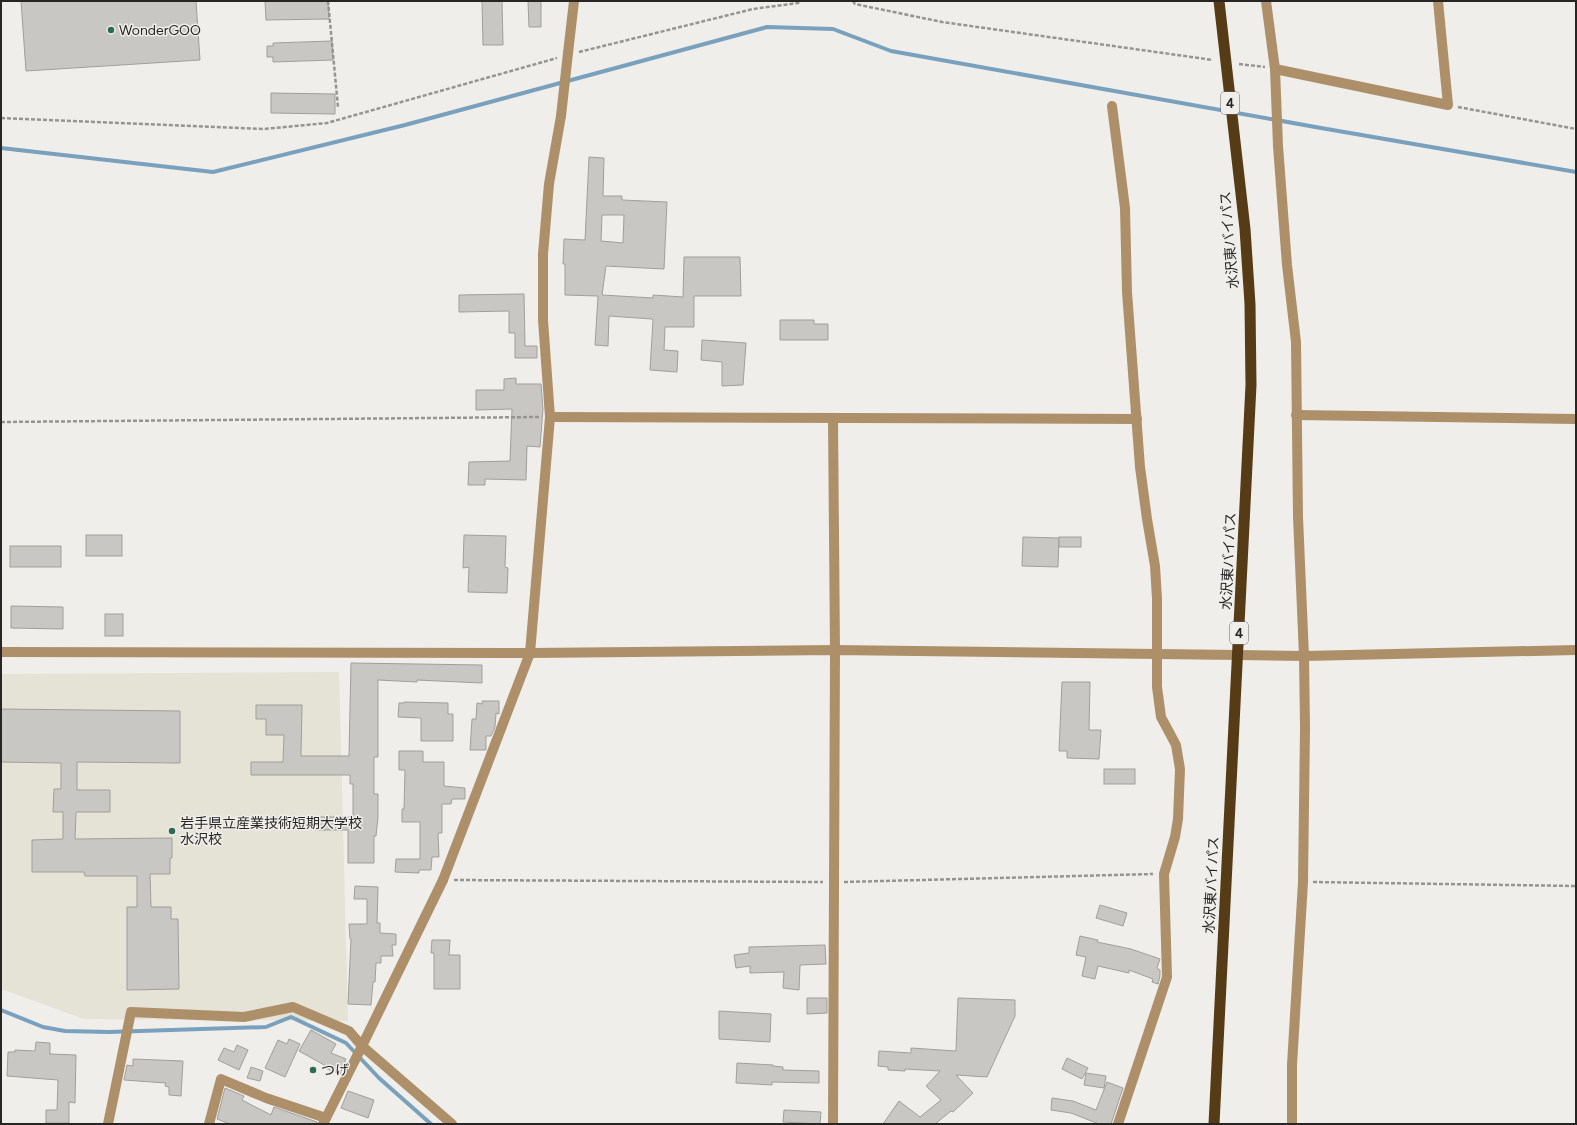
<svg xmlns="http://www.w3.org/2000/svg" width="1577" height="1125" font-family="Figtree,'Noto Sans JP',sans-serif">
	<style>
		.built { fill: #e5e2d6 }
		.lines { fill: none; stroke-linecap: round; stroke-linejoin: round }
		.stream { stroke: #79a0bc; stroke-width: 4 }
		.building { fill: #c8c7c3; stroke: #a09f9a; fill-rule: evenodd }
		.path { stroke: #959491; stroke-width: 2.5; stroke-dasharray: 4 2; stroke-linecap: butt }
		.minor { stroke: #ad906a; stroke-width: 10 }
		.tertiary { stroke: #ad906a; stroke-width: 10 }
		.trunk { stroke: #563c16; stroke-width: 11 }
		.tertiary-bridge { stroke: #ad906a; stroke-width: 10 }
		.poi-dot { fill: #306a53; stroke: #f0eeea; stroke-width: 1.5 }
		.labels { text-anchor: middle; stroke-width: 3; stroke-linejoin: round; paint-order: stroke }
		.shield { fill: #f0eeea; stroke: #636260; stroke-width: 1 }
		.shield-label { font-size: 13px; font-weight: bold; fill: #272625 }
		.poi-label { font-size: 14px; fill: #272625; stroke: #f0eeea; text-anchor: start }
		.street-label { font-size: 14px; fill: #272625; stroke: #f0eeea }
	</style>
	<rect width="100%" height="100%" fill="#f0eeea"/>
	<path class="built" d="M339 672 348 1021 84 1019 1 989V674Z"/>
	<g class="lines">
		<g class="stream">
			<path d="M1 148 213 172 405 125 767 27 833 29 891 51 1321 128 1576 172"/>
			<path d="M1 1010 43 1027 65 1031 109 1032 266 1027 291 1017 346 1043 379 1078 431 1124"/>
		</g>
	</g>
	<g class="building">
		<path d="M21 1H196L200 60 26 71Z"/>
		<path d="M265 1H328L329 19 266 20Z"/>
		<path d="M482 1H502L503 45H483Z"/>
		<path d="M528 1H541V27H529Z"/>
		<path d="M332 41 333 60 273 62V57H267V46H273V43Z"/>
		<path d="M271 93 335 94V114L271 113Z"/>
		<path d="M589 157 604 158 603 196H622V200L667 202 664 269 606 266 602 295 653 298V295L683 297 684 257H740L741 296H694V327H665L664 350 678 351 677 372 650 370 653 320 652 319 609 316 608 346 595 345 598 296 565 295V264H563L564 239 585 240ZM602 215H624L623 243 601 241Z"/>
		<path d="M524 294 525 346H537V358H515V333H509V311L459 312V295Z"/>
		<path d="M780 320H814V324H828V340H780Z"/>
		<path d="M702 340 746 343 743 385 722 386V362L701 360Z"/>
		<path d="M516 378V384H541L543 409 540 447 527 446 526 480 485 479V485H468L469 462 510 461 512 409 476 410V390H504V379Z"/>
		<rect x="86" y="535" width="36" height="21"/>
		<path d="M464 535 506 536 505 567 508 568 507 593 468 592 469 567 463 568Z"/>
		<path d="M1023 537 1059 538 1058 567 1022 566Z"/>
		<rect x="1059" y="537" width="22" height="10"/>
		<rect x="10" y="546" width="51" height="21"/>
		<path d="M11 606 63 607V629L11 628Z"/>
		<rect x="105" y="614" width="18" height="22"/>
		<path d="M351 663 482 665V683L417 680V682L378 680V757H374V794H378V817L376 836H374V863H348V830H315V817H353V784H350V775H251V762H283L284 735H266V719H256V705H302L301 756H349Z"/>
		<path d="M1062 682H1090L1089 730H1101L1099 759 1067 758V751H1059Z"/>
		<path d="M482 701H499V714L496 713 495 727 491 736H486V750H470L472 719H476L477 703 482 704Z"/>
		<path d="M404 702 448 703V714H453V741H421V718L398 717 399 703H404Z"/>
		<path d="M1 709 180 711V763L77 762V790H110V812H76L75 839 172 838V858H170V874H150L151 907H171V919H178L179 989 127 990V907H137V876H85L84 872H32V840L63 839V812H53L54 789H61V763L1 762Z"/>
		<path d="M399 751H423V762H444V786L465 788V799H452L451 804H442V833H438L439 857H432L431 870H419V873L395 872 396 859H420V822H402V809H404L405 770H399Z"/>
		<rect x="1104" y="769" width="31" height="15"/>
		<path d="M355 886 378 887 377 923H380V933L396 934V945H392L393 956H381V963H376L375 982H373L371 1005 348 1004 351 939H350L349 924H367V899H354Z"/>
		<path d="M1100 905 1127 913 1123 926 1096 918Z"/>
		<path d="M1080 936 1098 940 1097 942 1131 949 1160 959 1157 968 1160 970V976L1158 984 1152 982 1153 979 1129 970V973L1098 966 1095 979 1082 976 1086 957 1076 955Z"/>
		<path d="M432 940H450L449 955H460V989H434V953H431Z"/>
		<path d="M825 945 826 964 800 965 799 990 783 988 784 972 750 973V966L736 968 734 955 749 953V947Z"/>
		<path d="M807 998H827V1013L807 1014Z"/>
		<path d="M958 998 1015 1000V1016L987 1077 956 1075 973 1093 953 1112 951 1111 935 1124H883L899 1101 920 1117 941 1100 926 1086 940 1071 905 1069V1071L888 1070V1067L878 1066 879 1051 911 1053V1048L956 1051Z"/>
		<path d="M719 1011 771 1014 770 1042 719 1039Z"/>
		<path d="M311 1030 336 1044 331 1053 346 1059 340 1074 325 1068 326 1066 299 1051Z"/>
		<path d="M289 1039 300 1044 285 1077 265 1068 278 1040 287 1044Z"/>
		<path d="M36 1042 50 1043V1054L76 1055 75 1103 69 1102V1123H46V1110H57L58 1080 7 1076 8 1052H15V1050L35 1051Z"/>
		<path d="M237 1045 248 1050 239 1070 218 1060 224 1048 234 1052Z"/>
		<path d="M1067 1058 1088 1068 1082 1079 1062 1069Z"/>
		<path d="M133 1059 183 1061 181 1096 169 1095V1087L165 1086 166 1083 124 1080 127 1065 133 1066Z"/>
		<path d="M737 1063 773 1065V1066L783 1067V1070L819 1071V1083L772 1082V1085L736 1083Z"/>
		<path d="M251 1067 263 1071 260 1081 247 1078Z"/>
		<path d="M1086 1073 1106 1076 1104 1088 1084 1085Z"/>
		<path d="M1107 1082 1123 1088 1111 1124H1099L1071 1113 1051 1110 1052 1098 1073 1101 1096 1110Z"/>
		<path d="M225 1088 244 1096 242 1100 271 1115 274 1107 317 1122V1124H230L217 1119Z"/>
		<path d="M348 1091 374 1100 368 1118 341 1108Z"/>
		<path d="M784 1110 821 1112 820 1124 783 1122Z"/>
	</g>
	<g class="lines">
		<g class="path">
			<path d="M328 1 338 107"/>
			<path d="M853 1 855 4 942 22 1213 60"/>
			<path d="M579 52 753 9 798 3 800 1"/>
			<path d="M1239 64 1265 67"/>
			<path d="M1458 107 1576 129"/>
			<path d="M1 118 264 129 327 123 557 58"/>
			<path d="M1 422 540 417"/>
			<path d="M454 880 823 882"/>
			<path d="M844 882 1153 874"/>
			<path d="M1313 882 1576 886"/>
		</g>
		<g class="minor">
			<path d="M1266 1 1275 69 1278 146 1287 265 1296 342 1298 517 1304 656 1305 728 1303 882 1292 1065V1124"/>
			<path d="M1275 69 1448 105 1438 1"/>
			<path d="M1112 106 1125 208 1127 292 1140 467 1147 519 1155 566 1157 599V687L1161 717 1176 745 1180 769 1178 819 1175 837 1164 874 1167 977 1118 1124"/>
			<path d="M1296 415 1576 419"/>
			<path d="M550 417 1137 419"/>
			<path d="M1 652 530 653 835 650 1238 655"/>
			<path d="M108 1124 131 1012 244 1017 293 1007 349 1031 362 1046 443 880"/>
			<path d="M209 1124 221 1079 266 1098 326 1118"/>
			<path d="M323 1124 362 1046"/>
			<path d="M833 1124 835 650 833 419"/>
		</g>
		<g class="tertiary">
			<path d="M568 53 574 1"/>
			<path d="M1238 655 1304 656 1576 650"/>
			<path d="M443 880 530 653 550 417 543 320V254L549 184 561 116"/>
			<path d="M362 1046 452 1124"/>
		</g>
		<path class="trunk" d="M1214 1124 1251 385 1250 304 1245 229 1219 1"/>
		<path class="tertiary-bridge" d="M561 116 568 53"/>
	</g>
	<g class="poi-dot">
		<circle cx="111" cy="30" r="4"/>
		<circle cx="172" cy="831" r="4"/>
		<circle cx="313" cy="1070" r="4"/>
	</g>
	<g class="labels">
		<g class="shield">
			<rect x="1221" y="92" width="18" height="22" rx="3"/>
			<rect x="1230" y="622" width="18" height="22" rx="3"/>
		</g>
		<g class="shield-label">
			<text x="1230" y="108">4</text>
			<text x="1239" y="638">4</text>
		</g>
		<g class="poi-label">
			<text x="119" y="35">WonderGOO</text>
			<text x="180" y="828">岩手県立産業技術短期大学校<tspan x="180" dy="16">水沢校</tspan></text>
			<text x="321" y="1075">つげ</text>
		</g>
		<g class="street-label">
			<text transform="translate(1229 240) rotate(-95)" y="5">水沢東バイパス</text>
			<text transform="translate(1228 561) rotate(-87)" y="5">水沢東バイパス</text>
			<text transform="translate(1211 885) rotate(-87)" y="5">水沢東バイパス</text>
		</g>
	</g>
	<rect width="1577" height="1125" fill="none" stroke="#272625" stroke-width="4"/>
</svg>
